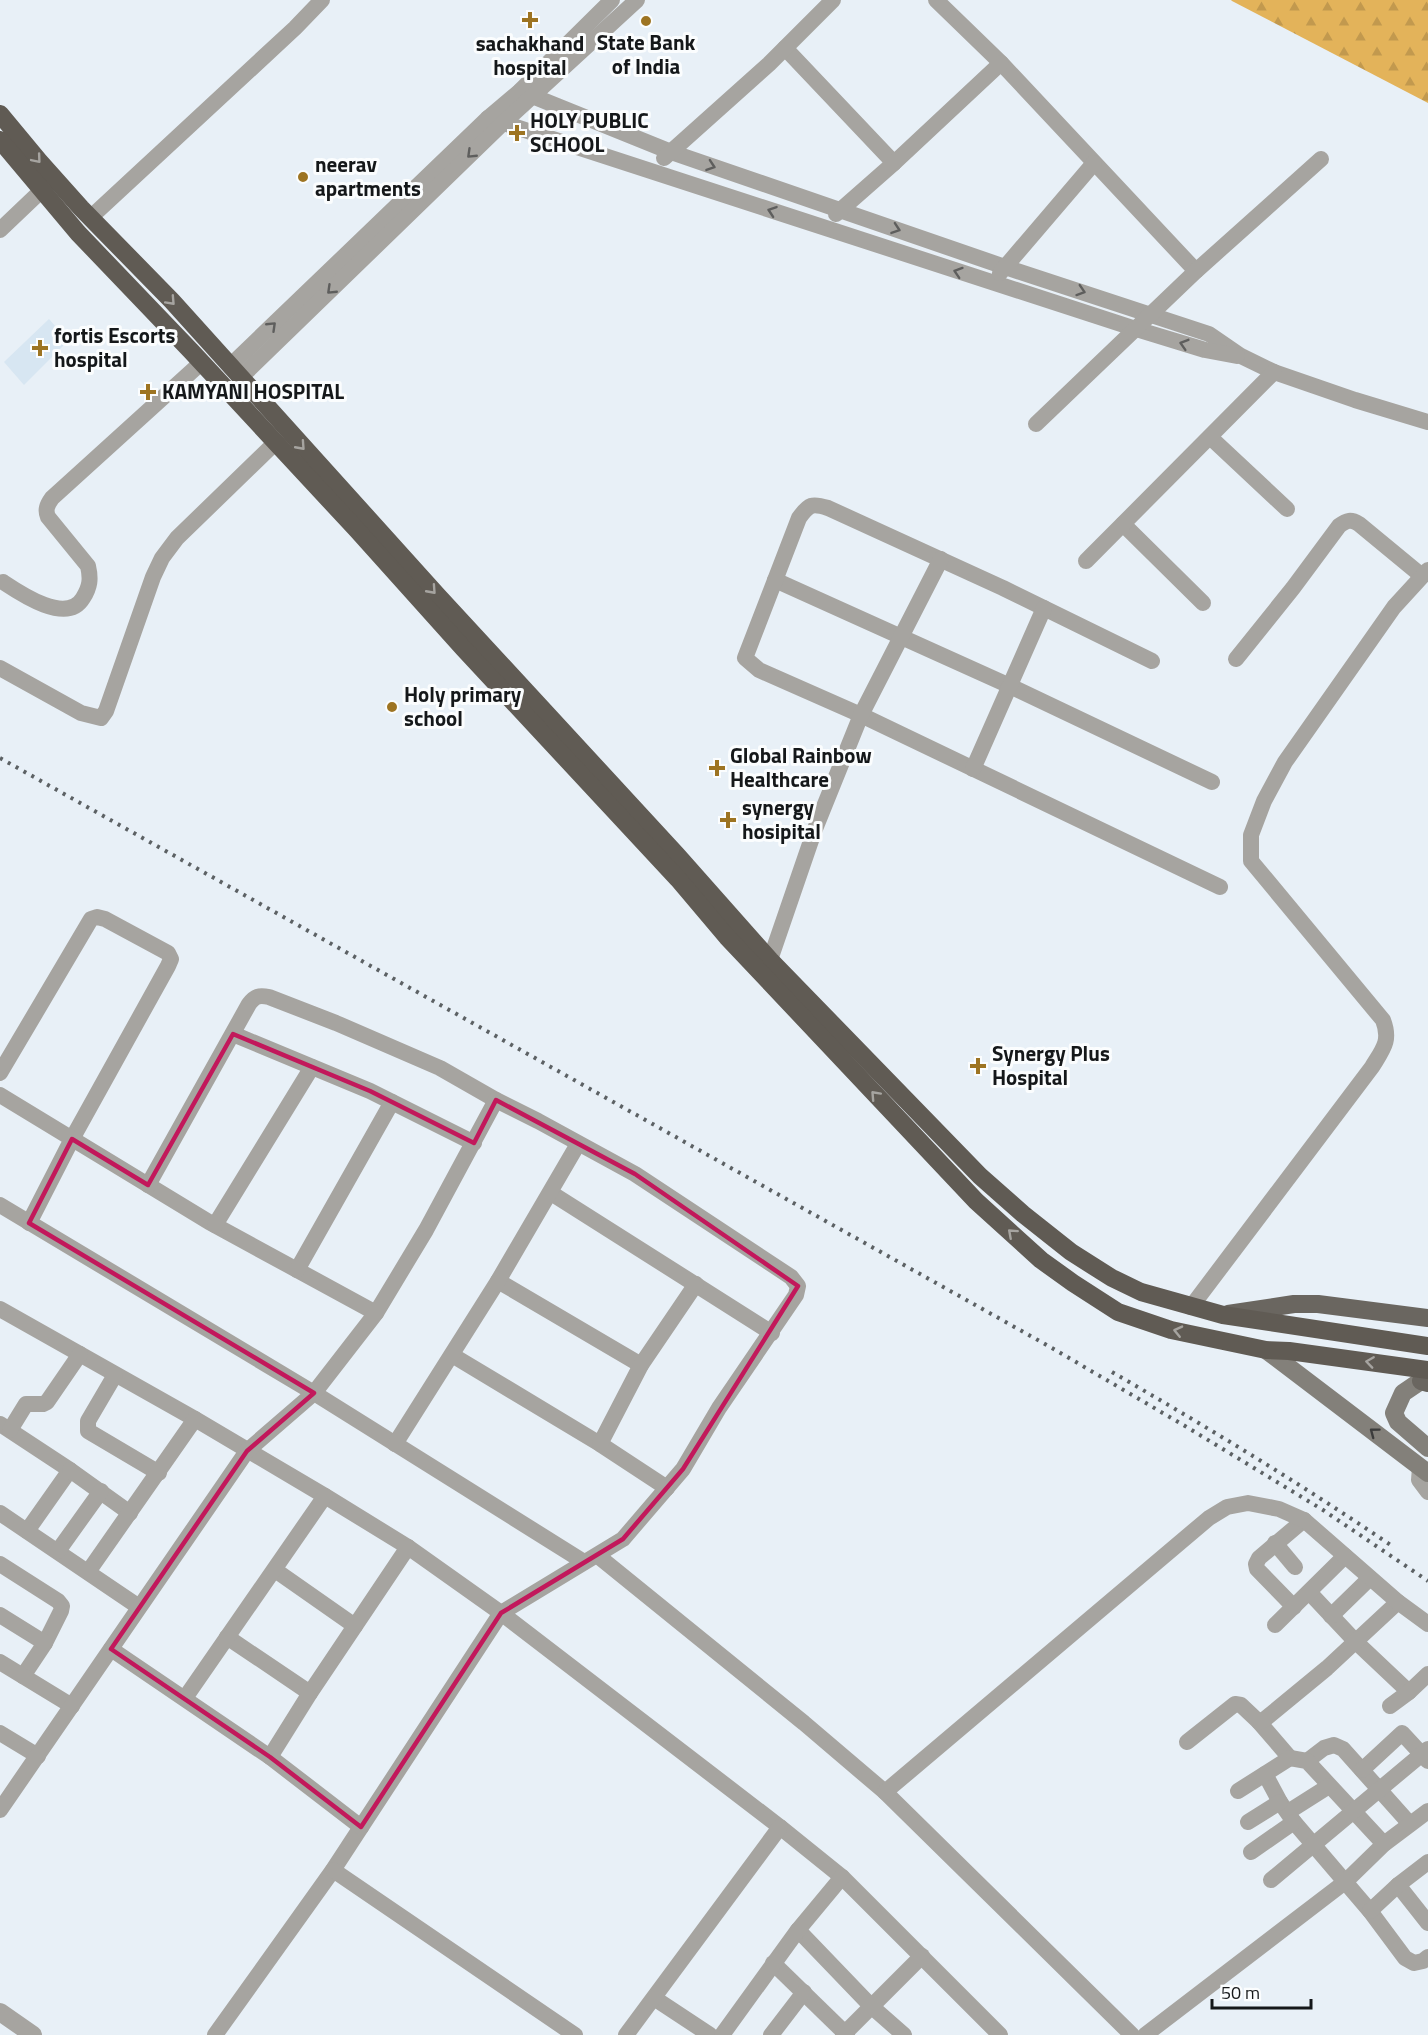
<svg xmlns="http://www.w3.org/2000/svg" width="1428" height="2035" font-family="'Titillium Web',sans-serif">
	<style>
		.built { fill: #d7e6f2 }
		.forest { fill: url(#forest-firs) }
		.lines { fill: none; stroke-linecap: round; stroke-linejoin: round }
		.minor { stroke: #a6a4a0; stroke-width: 16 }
		.tertiary { stroke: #a6a4a0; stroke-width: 18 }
		.secondary { stroke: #83807a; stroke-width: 18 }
		.primary { stroke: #6a6660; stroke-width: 18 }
		.trunk { stroke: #605b54; stroke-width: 18 }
		.rail { stroke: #5c6164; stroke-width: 4; stroke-dasharray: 3 6; stroke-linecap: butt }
		.oneway { stroke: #5e5e5d }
		.oneway2 { stroke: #a6a4a0 }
		.oneway3 { stroke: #3c3c3c }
		.marked { fill: none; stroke: #c2185b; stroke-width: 4.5; stroke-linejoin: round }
		.poi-dot { fill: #9d7422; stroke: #fbfdfe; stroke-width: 2 }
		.labels { text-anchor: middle; stroke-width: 6; stroke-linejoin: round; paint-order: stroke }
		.poi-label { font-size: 21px; font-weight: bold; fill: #15181a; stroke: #fbfdfe; text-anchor: start }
	</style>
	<defs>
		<pattern id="forest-firs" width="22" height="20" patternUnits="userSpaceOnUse" patternTransform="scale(1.5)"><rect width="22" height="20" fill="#e3b35a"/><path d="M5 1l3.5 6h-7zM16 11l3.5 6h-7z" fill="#c2994e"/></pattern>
	</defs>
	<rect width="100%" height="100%" fill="#e8f0f7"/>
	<path class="built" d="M49 319 68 341 24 385 4 362Z"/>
	<path class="forest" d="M1231 0H1428V103L1232 1Z"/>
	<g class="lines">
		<g class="minor">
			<path d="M936 0 1001 63 1196 271"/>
			<path d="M785 48 894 163"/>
			<path d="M520 91 671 152 1005 267 1209 334 1241 356 1274 372 1355 400 1428 422"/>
			<path d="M488 118 1136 329 1205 350 1237 356"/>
			<path d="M664 158 769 64 833 0"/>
			<path d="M836 214 894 163 1001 63"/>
			<path d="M90 218 295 28 322 0"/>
			<path d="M0 230 41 191"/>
			<path d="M1000 273 1094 163"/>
			<path d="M230 366 488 118 520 91 612 0"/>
			<path d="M240 378 503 123 637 0"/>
			<path d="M1036 424 1196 271 1321 159"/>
			<path d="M1210 437 1287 509"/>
			<path d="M1123 524 1203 603"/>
			<path d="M1086 561 1274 372"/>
			<path d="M775 580 1010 686 1212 782"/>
			<path d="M3 582C21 594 67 625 83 598 90 587 91 579 88 566L48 517C45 510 47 505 52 498L202 362"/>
			<path d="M1236 659 1293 588 1339 526C1347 520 1351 519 1359 524L1422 576"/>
			<path d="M1152 661 1003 588 828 508C812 503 809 504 799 518L745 658 759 670 861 715 1220 887"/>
			<path d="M0 668 81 713 101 718 106 711 153 577 162 558 177 538 276 442"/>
			<path d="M973 769 1044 608"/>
			<path d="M770 960 815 829 861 715 941 559"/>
			<path d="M233 1034 370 1091 474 1143"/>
			<path d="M0 1073 91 919 97 917 105 919 168 953 171 959 168 966 72 1139 29 1223"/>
			<path d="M0 1095 209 1222 376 1313"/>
			<path d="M148 1185 249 1004C255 996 259 995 269 997L336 1023 440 1068 496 1100 538 1121 635 1174 791 1277 798 1286 796 1295 719 1408 683 1469 623 1539 501 1613 333 1870 215 2035"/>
			<path d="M551 1193 772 1333"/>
			<path d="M0 1205 314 1393 584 1562"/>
			<path d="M215 1225 312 1067"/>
			<path d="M297 1270 392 1102"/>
			<path d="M498 1281 641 1365"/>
			<path d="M1191 1307 1372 1067C1383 1049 1391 1041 1383 1020L1251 861V835L1264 801 1285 762 1394 607 1428 570"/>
			<path d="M0 1309 195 1419 325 1496 408 1547 501 1613 780 1827 842 1877 1000 2035"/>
			<path d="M452 1355 600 1444 667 1488"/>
			<path d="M115 1375 88 1421V1431L159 1473"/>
			<path d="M0 1424 70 1470 27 1531"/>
			<path d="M10 1430 26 1404H43L47 1402 80 1354"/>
			<path d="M395 1444 498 1281 578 1144"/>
			<path d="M600 1444 641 1365 696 1284"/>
			<path d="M1420 1467 1419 1480 1428 1492"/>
			<path d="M70 1470 130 1513"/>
			<path d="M0 1513 139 1607"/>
			<path d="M1275 1543 1295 1567"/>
			<path d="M58 1551 101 1491"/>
			<path d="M598 1556 804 1723 885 1792 1132 2035"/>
			<path d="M0 1564 58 1601 62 1606 61 1611 45 1643 23 1676"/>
			<path d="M275 1570 355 1626"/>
			<path d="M88 1572 195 1419"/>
			<path d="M1309 1592 1356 1642 1409 1692"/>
			<path d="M1294 1607 1257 1569 1256 1564 1259 1558 1304 1520"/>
			<path d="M0 1615 45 1643"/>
			<path d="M1331 1616 1370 1578"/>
			<path d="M1275 1625 1345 1556"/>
			<path d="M227 1637 310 1693"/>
			<path d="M111 1649 270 1757 361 1827"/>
			<path d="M0 1662 72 1706"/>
			<path d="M185 1698 325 1496"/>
			<path d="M1390 1706 1409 1692 1428 1674"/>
			<path d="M1259 1722 1290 1758"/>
			<path d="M0 1733 38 1756"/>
			<path d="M1187 1742 1235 1704 1241 1705 1259 1722 1265 1719 1327 1668 1398 1602"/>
			<path d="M270 1757 310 1693 408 1547"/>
			<path d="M1307 1761 1324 1748 1334 1745 1343 1749 1410 1824"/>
			<path d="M1362 1770 1402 1733 1428 1761"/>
			<path d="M1265 1774 1280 1802 1294 1822 1370 1911 1405 1958 1414 1963 1423 1961 1428 1957"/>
			<path d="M1238 1791 1290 1758 1307 1761 1384 1844"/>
			<path d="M885 1792 1209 1518 1227 1507 1248 1503 1279 1509 1304 1520 1398 1602 1428 1624"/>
			<path d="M0 1810 247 1451 314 1393 376 1313 426 1230 496 1100"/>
			<path d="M1288 1812 1329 1786"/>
			<path d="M1248 1822 1280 1802"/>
			<path d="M1251 1852 1294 1822"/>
			<path d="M333 1870 575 2035"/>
			<path d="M1271 1880 1428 1749"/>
			<path d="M1398 1885 1428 1923"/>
			<path d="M1370 1911 1398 1885 1428 1862"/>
			<path d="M798 1930 871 2006 904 2035"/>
			<path d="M773 1963 847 2035"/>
			<path d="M654 1998 710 2035"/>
			<path d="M626 2035 780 1827"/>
			<path d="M722 2035 798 1930 842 1877"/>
			<path d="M771 2035 804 1992"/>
			<path d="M843 2035 922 1956"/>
			<path d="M1145 2035 1345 1882 1384 1844 1428 1811"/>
		</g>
		<path class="tertiary" d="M0 2012 33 2035"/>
		<g class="secondary">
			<path d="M1266 1350 1428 1473"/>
			<path d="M1428 1376 1403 1393 1394 1413 1398 1422 1428 1448"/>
		</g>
		<g class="primary">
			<path d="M1228 1314 1294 1304H1318L1428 1318"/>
			<path d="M1421 1381 1428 1383"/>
		</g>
		<g class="trunk">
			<path d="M0 114 39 161 81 208 172 301 438 596 677 855 770 960 980 1176 1023 1214 1071 1252 1112 1278 1141 1292 1223 1315 1428 1346"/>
			<path d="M0 140 78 233 191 351 357 530 463 648 678 879 727 937 976 1201 1041 1260 1073 1283 1118 1312 1171 1330 1266 1350 1289 1351 1428 1370"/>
		</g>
		<g class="rail">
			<path d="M0 758 1052 1348 1185 1426 1323 1510 1428 1581"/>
			<path d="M1112 1372C1207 1427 1301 1484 1392 1546"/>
		</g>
	</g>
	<defs><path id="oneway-chevron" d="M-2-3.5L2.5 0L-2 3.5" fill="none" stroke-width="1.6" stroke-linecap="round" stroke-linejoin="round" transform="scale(1.5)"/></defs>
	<g class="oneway">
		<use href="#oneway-chevron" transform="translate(471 154) rotate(136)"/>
		<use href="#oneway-chevron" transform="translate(711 166) rotate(19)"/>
		<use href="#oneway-chevron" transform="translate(772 211) rotate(-161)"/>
		<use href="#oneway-chevron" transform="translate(896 229) rotate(19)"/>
		<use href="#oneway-chevron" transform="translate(958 272) rotate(-162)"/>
		<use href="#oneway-chevron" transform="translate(331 290) rotate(136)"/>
		<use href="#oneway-chevron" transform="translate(1081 291) rotate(18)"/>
		<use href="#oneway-chevron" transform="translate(272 326) rotate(-44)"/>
		<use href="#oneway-chevron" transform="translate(1184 344) rotate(-163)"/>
	</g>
	<g class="oneway2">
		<use href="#oneway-chevron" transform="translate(37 159) rotate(50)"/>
		<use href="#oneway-chevron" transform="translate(171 301) rotate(47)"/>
		<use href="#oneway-chevron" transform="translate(301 446) rotate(48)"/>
		<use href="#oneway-chevron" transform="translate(432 590) rotate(48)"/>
		<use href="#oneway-chevron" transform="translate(875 1095) rotate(-133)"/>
		<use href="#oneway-chevron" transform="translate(1012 1233) rotate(-138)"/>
		<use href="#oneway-chevron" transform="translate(1178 1331) rotate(-167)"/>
		<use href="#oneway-chevron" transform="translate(1370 1362) rotate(-172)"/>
	</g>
	<use class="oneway3" href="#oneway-chevron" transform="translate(1374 1432) rotate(-143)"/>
	<path class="marked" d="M233 1034 370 1091 474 1143 496 1100 635 1174 798 1286 683 1469 623 1539 501 1613 361 1827 270 1757 111 1649 247 1451 314 1393 29 1223 72 1139 148 1185Z"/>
	<g class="poi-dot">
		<path d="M527 11h6v6h6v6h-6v6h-6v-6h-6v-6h6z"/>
		<circle cx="646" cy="21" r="6"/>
		<path d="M514 124h6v6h6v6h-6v6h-6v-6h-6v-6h6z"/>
		<circle cx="303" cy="177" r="6"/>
		<path d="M37 339h6v6h6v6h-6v6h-6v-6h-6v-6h6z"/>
		<path d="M145 383h6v6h6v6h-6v6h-6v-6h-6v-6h6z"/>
		<circle cx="392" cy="707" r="6"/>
		<path d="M714 759h6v6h6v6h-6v6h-6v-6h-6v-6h6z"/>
		<path d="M725 811h6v6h6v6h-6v6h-6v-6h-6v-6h6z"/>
		<path d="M975 1057h6v6h6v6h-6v6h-6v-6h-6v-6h6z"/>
	</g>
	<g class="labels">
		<g class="poi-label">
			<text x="646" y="50" text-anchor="middle">State Bank<tspan x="646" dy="24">of India</tspan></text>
			<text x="530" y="51" text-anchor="middle">sachakhand<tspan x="530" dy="24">hospital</tspan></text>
			<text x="530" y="128">HOLY PUBLIC<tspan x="530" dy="24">SCHOOL</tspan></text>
			<text x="315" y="172">neerav<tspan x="315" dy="24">apartments</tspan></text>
			<text x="54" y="343">fortis Escorts<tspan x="54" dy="24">hospital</tspan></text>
			<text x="162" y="399">KAMYANI HOSPITAL</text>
			<text x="404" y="702">Holy primary<tspan x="404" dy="24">school</tspan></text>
			<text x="730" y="763">Global Rainbow<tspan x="730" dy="24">Healthcare</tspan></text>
			<text x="742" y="815">synergy<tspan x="742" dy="24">hosipital</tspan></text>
			<text x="992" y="1061">Synergy Plus<tspan x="992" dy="24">Hospital</tspan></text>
		</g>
	</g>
	<path d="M1212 1999v9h99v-9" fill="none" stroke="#15181a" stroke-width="3"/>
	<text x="1221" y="1999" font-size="18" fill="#15181a" stroke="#fbfdfe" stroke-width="4.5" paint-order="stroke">50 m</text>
</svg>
